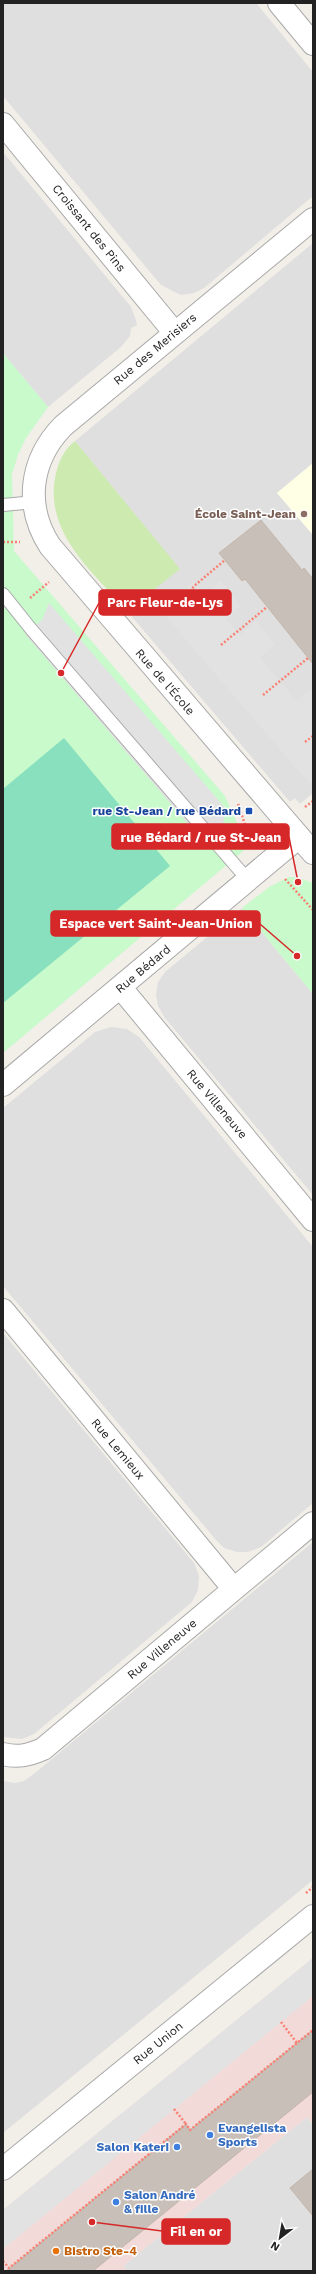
<svg xmlns="http://www.w3.org/2000/svg" width="316" height="2274" font-family="'Work Sans',sans-serif">
	<style>
		.residential { fill: #e0dfdf }
		.commercial { fill: #f2dad9 }
		.education { fill: #ffffe5 }
		.grass { fill: #cdebb0 }
		.park { fill: #c8facc }
		.pitch { fill: #88e0be }
		.parking { fill: #e2e2e2 }
		.building { fill: #c7bfb8; stroke: #c4b6ab }
		.lines { fill: none; stroke-linecap: round; stroke-linejoin: round }
		.service-casing { stroke: #a9a9a9; stroke-width: 14 }
		.minor-casing { stroke: #a9a9a9; stroke-width: 24 }
		.path { stroke: #fa8072; stroke-width: 2.5; stroke-dasharray: 2 2; stroke-linecap: butt }
		.service { stroke: #fff; stroke-width: 12 }
		.minor { stroke: #fff; stroke-width: 22 }
		.education-dot { fill: #8d6e63; stroke: #fff; stroke-width: 1.5 }
		.transit-dot { fill: #1a4fb4; stroke: #fff; stroke-width: 1.5 }
		.shop-dot { fill: #3f7fe0; stroke: #fff; stroke-width: 1.5 }
		.food-dot { fill: #e8710a; stroke: #fff; stroke-width: 1.5 }
		.labels { text-anchor: middle; stroke-width: 3; stroke-linejoin: round; paint-order: stroke }
		.street-label { font-size: 12px; fill: #222; stroke: #fff }
		.education-label { font-size: 12px; font-weight: bold; fill: #785e54; stroke: #fff; text-anchor: end }
		.transit-label { font-size: 12px; font-weight: bold; fill: #164399; stroke: #fff; text-anchor: end }
		.shop-label { font-size: 12px; font-weight: bold; fill: #366cbe; stroke: #fff; text-anchor: start }
		.food-label { font-size: 12px; font-weight: bold; fill: #c56008; stroke: #fff; text-anchor: start }
		.leader { fill: none; stroke: #d62828; stroke-width: 1.5 }
		.callout-dot { fill: #d62828; stroke: #fff; stroke-width: 1.5 }
		.callout { fill: #d62828; stroke: #d62828; stroke-width: 1.5 }
		.callout-label { font-size: 13px; text-anchor: middle; font-weight: bold; fill: #fff }
	</style>
	<rect width="100%" height="100%" fill="#f2efe9"/>
	<g class="residential">
		<path d="M3 3H256L313 72V196L204 288 194 293 181 295 161 285 3 96Z"/>
		<path d="M3 152 131 307 136 320 137 325 131 328 130 336 121 347 48 407 3 353Z"/>
		<path d="M313 243V463L277 493 313 535V793L300 804 295 798 290 802 127 611 179 569 75 441Z"/>
		<path d="M242 908 313 994V1195L165 1018 158 1006 156 995 158 982 165 972Z"/>
		<path d="M111 1027 127 1029 139 1037 313 1247V1503L261 1547 248 1552H237L224 1548 216 1540 3 1286V1108L95 1032Z"/>
		<path d="M3 1333 194 1563 199 1576 198 1590 192 1602 34 1734 22 1739 3 1737Z"/>
		<path d="M313 1542V1880L3 2133V1781L15 1783 24 1781 35 1773Z"/>
		<path d="M307 2117 313 2125V2271H127L123 2266Z"/>
	</g>
	<path class="commercial" d="M313 1958V2125L307 2117 123 2266 127 2271H3V2210Z"/>
	<path class="education" d="M313 463V535L277 493Z"/>
	<path class="grass" d="M75 441 180 569 127 611C94 573 45 534 55 478 58 463 63 450 75 441Z"/>
	<g class="park">
		<path d="M3 353 48 407 26 438 18 455 12 474 14 551 225 796 248 847 3 1053Z"/>
		<path d="M289 877H297L313 883V994L242 908 269 887Z"/>
	</g>
	<path class="pitch" d="M64 738 170 866 3 1003V789Z"/>
	<g class="parking">
		<path d="M194 581 205 595 221 581 241 606 226 619 240 635 256 621 275 645 260 658 297 701 313 688V782L310 784 161 611Z"/>
		<path d="M49 603 226 809 221 834 207 846 25 634 42 620Z"/>
		<path d="M313 1958V1996L3 2249V2210Z"/>
	</g>
	<g class="building">
		<path d="M261 520 302 570 304 568 313 579V664L245 579 242 581 219 553Z"/>
		<path d="M313 2030V2092L93 2271H6L186 2124 190 2130Z"/>
		<path d="M313 2169V2216L290 2188Z"/>
	</g>
	<g class="lines">
		<g class="service-casing">
			<g id="service">
				<path d="M3 505 35 502"/>
				<path d="M3 594 31 629 248 880"/>
			</g>
		</g>
		<g class="minor-casing">
			<g id="minor">
				<path d="M279 3 313 44"/>
				<path d="M3 124 174 332"/>
				<path d="M313 219 63 426C30 460 24 506 50 546L313 853"/>
				<path d="M121 988 313 1220"/>
				<path d="M3 1085 299 837"/>
				<path d="M3 1310 233 1588"/>
				<path d="M3 1754C18 1758 29 1755 43 1749L313 1523"/>
				<path d="M3 2169 313 1916"/>
			</g>
		</g>
		<g class="path">
			<path d="M3 542H20"/>
			<path d="M30 598 49 582"/>
			<path d="M184 602 194 586 225 560"/>
			<path d="M221 645 267 607"/>
			<path d="M263 695 308 658"/>
			<path d="M305 742 313 736"/>
			<path d="M238 804 247 830 255 843"/>
			<path d="M305 807 313 801"/>
			<path d="M285 879 313 910"/>
			<path d="M306 1893 313 1887"/>
			<path d="M281 2022 297 2043"/>
			<path d="M174 2109 186 2124"/>
			<path d="M3 2261 9 2268 186 2124 190 2130 313 2030"/>
		</g>
		<use href="#service" class="service"/>
		<use href="#minor" class="minor"/>
	</g>
	<circle class="education-dot" cx="304" cy="514" r="4"/>
	<rect class="transit-dot" x="245" y="807" width="8" height="8" rx="2"/>
	<g class="shop-dot">
		<circle cx="210" cy="2135" r="4"/>
		<circle cx="177" cy="2147" r="4"/>
		<circle cx="116" cy="2202" r="4"/>
	</g>
	<circle class="food-dot" cx="56" cy="2251" r="4"/>
	<g class="labels">
		<g class="street-label">
			<text transform="translate(89 228) rotate(51)" y="4">Croissant des Pins</text>
			<text transform="translate(155 349) rotate(-40)" y="4">Rue des Merisiers</text>
			<text transform="translate(165 682) rotate(49)" y="4">Rue de l'École</text>
			<text transform="translate(143 969) rotate(-40)" y="4">Rue Bédard</text>
			<text transform="translate(217 1104) rotate(50)" y="4">Rue Villeneuve</text>
			<text transform="translate(118 1449) rotate(50)" y="4">Rue Lemieux</text>
			<text transform="translate(162 1649) rotate(-40)" y="4">Rue Villeneuve</text>
			<text transform="translate(158 2043) rotate(-39)" y="4">Rue Union</text>
		</g>
		<g class="education-label">
			<text x="296" y="518">École Saint-Jean</text>
		</g>
		<g class="transit-label">
			<text x="241" y="815">rue St-Jean / rue Bédard</text>
		</g>
		<g class="shop-label">
			<text x="218" y="2132">Evangelista<tspan x="218" dy="14">Sports</tspan></text>
			<text x="169" y="2151" text-anchor="end">Salon Kateri</text>
			<text x="124" y="2199">Salon André<tspan x="124" dy="14">&amp; fille</tspan></text>
		</g>
		<g class="food-label">
			<text x="64" y="2255">Bistro Ste-4</text>
		</g>
	</g>
	<path class="leader" d="M61 673L99 603M298 882L289 837M297 956L260 924M92 2222L162 2231"/>
	<g class="callout-dot">
		<circle cx="61" cy="673" r="4"/>
		<circle cx="298" cy="882" r="4"/>
		<circle cx="297" cy="956" r="4"/>
		<circle cx="92" cy="2222" r="4"/>
	</g>
	<g class="callout">
		<rect x="99" y="590" width="132" height="25" rx="4"/>
		<rect x="112" y="824" width="177" height="25" rx="4"/>
		<rect x="51" y="911" width="209" height="25" rx="4"/>
		<rect x="162" y="2219" width="68" height="25" rx="4"/>
	</g>
	<g class="callout-label">
		<text x="165" y="607">Parc Fleur-de-Lys</text>
		<text x="201" y="842">rue Bédard / rue St-Jean</text>
		<text x="156" y="928">Espace vert Saint-Jean-Union</text>
		<text x="196" y="2236">Fil en or</text>
	</g>
	<rect width="316" height="2274" fill="none" stroke="#222222" stroke-width="8"/>
	<g transform="translate(280 2238) rotate(211)" stroke="#ffffff" stroke-width="3" paint-order="stroke">
	<path d="M0-3L7 15L0 10L-7 15Z" fill="#222222"/>
	<text y="-6" font-size="11" font-weight="bold" text-anchor="middle" fill="#222222">N</text>
	</g>
</svg>
